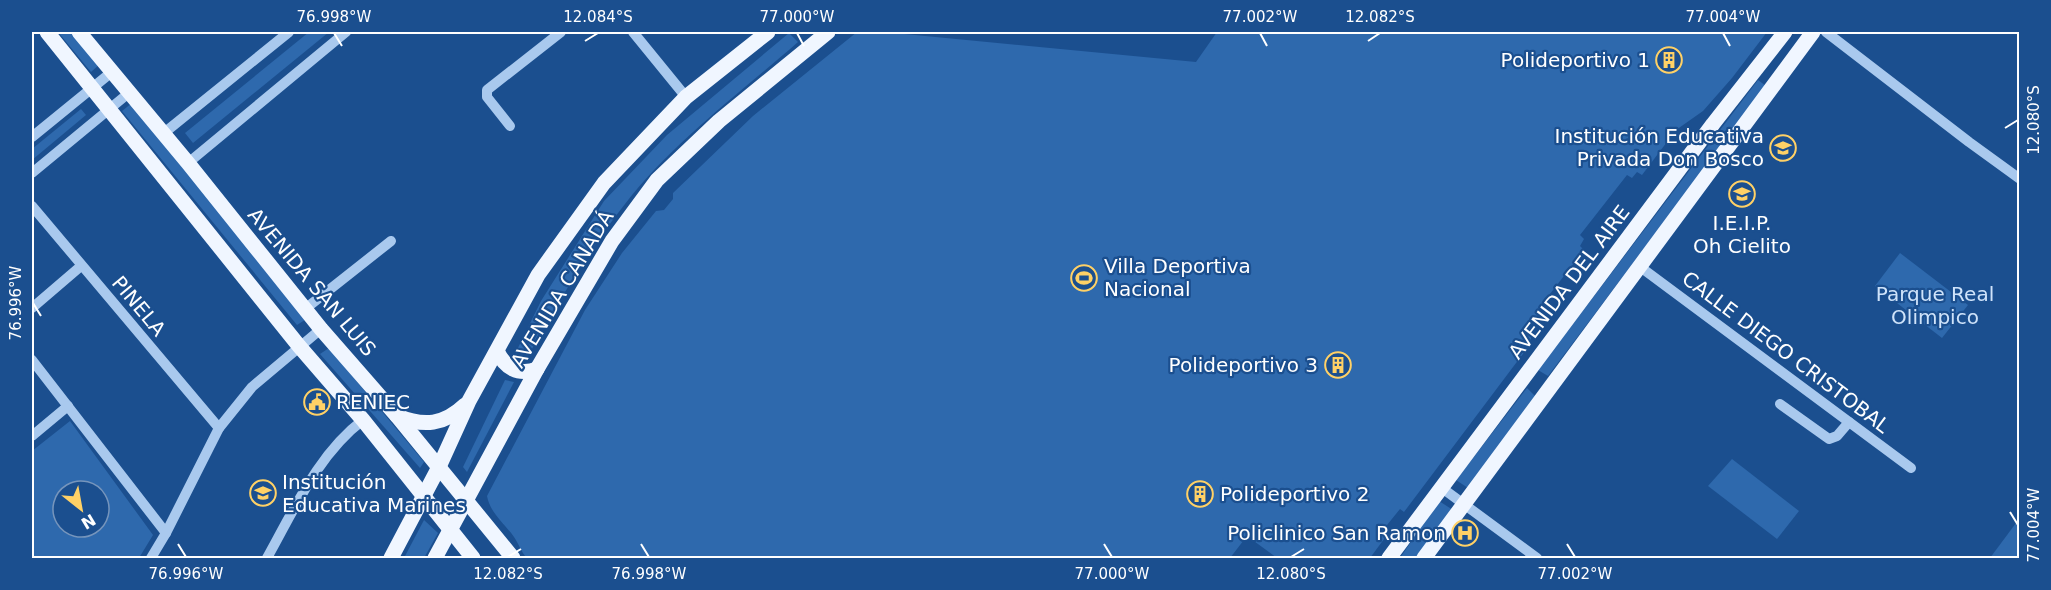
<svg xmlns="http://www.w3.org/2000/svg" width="2051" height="590" font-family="'DejaVu Sans',sans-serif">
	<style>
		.green { fill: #2e69ad; fill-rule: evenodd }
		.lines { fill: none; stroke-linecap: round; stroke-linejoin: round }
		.minor { stroke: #a9c9ee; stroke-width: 10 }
		.major { stroke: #f0f6ff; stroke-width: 15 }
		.ticks { fill: none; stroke: #fff; stroke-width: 2 }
		.labels { text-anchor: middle; stroke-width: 4.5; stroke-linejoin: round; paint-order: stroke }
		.poi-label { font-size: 20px; fill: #fff; stroke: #1b4f8f; text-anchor: end }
		.street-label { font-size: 20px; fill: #fff; stroke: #1b4f8f }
		.park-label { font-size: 20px; fill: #cfe3fa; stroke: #1b4f8f }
		.neatline { fill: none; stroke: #fff; stroke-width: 2 }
		.ticks-label { font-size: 15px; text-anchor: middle; fill: #fff }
	</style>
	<rect width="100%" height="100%" fill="#1b4f8f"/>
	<g class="green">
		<path d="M58 32H74L100 64 91 72Z"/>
		<path d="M309 32H329L193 143 185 133Z"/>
		<path d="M857 32H884L1196 62 1217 32H1767L1732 78 1703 111 1676 130 1642 175 1637 172 1632 178 1627 175 1580 235 1584 239 1580 246 1584 250 1543 303 1528 347 1404 512 1400 509 1383 530 1387 535 1370 558H1277L1247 536 1230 558H527C521 552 519 544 514 537 505 524 490 513 487 496L585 310 622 253 656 211 664 210 673 199V193L753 116Z"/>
		<path d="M789 33 798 42C741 92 671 144 625 204 586 253 556 307 525 361L513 358 541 301 604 201 667 135Z"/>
		<path d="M1758 80 1766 86 1548 376 1538 370Z"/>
		<path d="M132 103 308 318 297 325 122 111Z"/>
		<path d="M81 109 86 115 32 160V149Z"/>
		<path d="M1900 253 1968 305 1942 338 1875 286Z"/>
		<path d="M329 348 424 462 420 468 320 354Z"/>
		<path d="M505 380 514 382 467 472 463 467Z"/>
		<path d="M1527 388 1535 396 1468 488 1456 480Z"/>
		<path d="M70 421 153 535 139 558H32V451ZM63 491H99V527H63Z"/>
		<path d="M1732 459 1799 511 1777 539 1708 486Z"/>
		<path d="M1439 501 1453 510 1417 558H1400Z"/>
		<path d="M2019 519V558H1990Z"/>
		<path d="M424 520 438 533 424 558H404Z"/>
	</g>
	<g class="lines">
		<g class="minor">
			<path d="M633 32 686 97"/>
			<path d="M1826 32 1969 142 2020 179"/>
			<path d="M510 126 487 97V90L561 32"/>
			<path d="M164 133 289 32"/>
			<path d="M32 137 113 71"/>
			<path d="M188 163 346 32"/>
			<path d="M32 173 130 92"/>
			<path d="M32 206 219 428"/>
			<path d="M1639 266 1911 468"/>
			<path d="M32 308 81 266"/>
			<path d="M305 309 391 241"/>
			<path d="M32 360 166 533"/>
			<path d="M1780 404 1829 439 1837 436 1849 422"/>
			<path d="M32 436 68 406"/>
			<path d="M1442 488 1537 558"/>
			<path d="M151 558 166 533 219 428 252 387 321 329"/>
			<path d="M267 558C294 510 318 454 363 420"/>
		</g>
		<g class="major">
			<path d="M47 32 299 346 363 420 473 558"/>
			<path d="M79 32 188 163 321 329 397 416 513 558"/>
			<path d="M497 351C505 368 518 376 537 369"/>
			<path d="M397 416C424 427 444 425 465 405"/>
			<path d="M391 558 439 467 469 401 538 275 604 183 686 97 768 32"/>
			<path d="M435 558 537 369 612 241 657 180 719 121 828 32"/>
			<path d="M1389 558 1713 124 1785 32"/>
			<path d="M1424 558 1813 32"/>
		</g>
	</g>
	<path class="ticks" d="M334 33 342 46M797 33 804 46M1260 33 1267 46M1723 33 1730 46M585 41 598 33M1368 41 1380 33M2005 128 2018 120M33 303 41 316M2010 512 2018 525M178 544 186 557M641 544 649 557M1104 544 1112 557M1567 544 1575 557M508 557 521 549M1291 557 1304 549"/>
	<defs>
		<g id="building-ring" transform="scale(1.35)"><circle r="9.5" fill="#1b4f8f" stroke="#ffd166" stroke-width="1.5"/><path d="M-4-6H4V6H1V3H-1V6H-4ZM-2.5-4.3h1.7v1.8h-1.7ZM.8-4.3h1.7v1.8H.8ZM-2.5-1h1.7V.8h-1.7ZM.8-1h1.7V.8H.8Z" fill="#ffd166"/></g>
		<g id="school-ring" transform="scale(1.35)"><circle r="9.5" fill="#1b4f8f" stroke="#ffd166" stroke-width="1.5"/><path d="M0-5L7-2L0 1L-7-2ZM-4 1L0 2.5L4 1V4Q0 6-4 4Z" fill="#ffd166"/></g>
		<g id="stadium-ring" transform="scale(1.35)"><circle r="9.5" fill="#1b4f8f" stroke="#ffd166" stroke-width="1.5"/><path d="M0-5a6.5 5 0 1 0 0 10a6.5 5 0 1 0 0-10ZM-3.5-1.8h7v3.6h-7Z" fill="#ffd166"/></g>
		<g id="civic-ring" transform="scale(1.35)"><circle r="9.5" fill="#1b4f8f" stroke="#ffd166" stroke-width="1.5"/><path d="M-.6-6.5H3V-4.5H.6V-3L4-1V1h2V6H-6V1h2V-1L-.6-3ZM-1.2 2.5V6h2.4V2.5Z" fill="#ffd166"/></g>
		<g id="hospital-ring" transform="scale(1.35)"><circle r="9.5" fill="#1b4f8f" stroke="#ffd166" stroke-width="1.5"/><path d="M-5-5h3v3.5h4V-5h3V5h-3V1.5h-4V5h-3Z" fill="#ffd166"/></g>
	</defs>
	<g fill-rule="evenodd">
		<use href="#building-ring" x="1669" y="60"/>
		<use href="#school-ring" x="1783" y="148"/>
		<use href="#school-ring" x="1742" y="194"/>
		<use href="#stadium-ring" x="1084" y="278"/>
		<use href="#building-ring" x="1338" y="365"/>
		<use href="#civic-ring" x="317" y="402"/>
		<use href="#school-ring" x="263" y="493"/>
		<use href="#building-ring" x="1200" y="494"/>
		<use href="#hospital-ring" x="1465" y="533"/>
	</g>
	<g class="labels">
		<g class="poi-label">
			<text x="1650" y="67">Polideportivo 1</text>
			<text x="1764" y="143">Institución Educativa<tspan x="1764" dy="23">Privada Don Bosco</tspan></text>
			<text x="1742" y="230" text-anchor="middle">I.E.I.P.<tspan x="1742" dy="23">Oh Cielito</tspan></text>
			<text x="1104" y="273" text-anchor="start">Villa Deportiva<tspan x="1104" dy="23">Nacional</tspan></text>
			<text x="1318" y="372">Polideportivo 3</text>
			<text x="336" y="409" text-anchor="start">RENIEC</text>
			<text x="282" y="489" text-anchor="start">Institución<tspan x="282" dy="23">Educativa Marines</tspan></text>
			<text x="1220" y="501" text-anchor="start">Polideportivo 2</text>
			<text x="1446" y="540">Policlinico San Ramon</text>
		</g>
		<g class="street-label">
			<text transform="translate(312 282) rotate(50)" y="7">AVENIDA SAN LUIS</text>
			<text transform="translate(1569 282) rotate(-53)" y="7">AVENIDA DEL AIRE</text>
			<text transform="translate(562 289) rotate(-59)" y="7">AVENIDA CANADÁ</text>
			<text transform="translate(139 306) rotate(50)" y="7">PINELA</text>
			<text transform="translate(1786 352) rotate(37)" y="7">CALLE DIEGO CRISTOBAL</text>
		</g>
		<g class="park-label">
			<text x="1935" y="301">Parque Real<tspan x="1935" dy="23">Olimpico</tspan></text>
		</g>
	</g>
	<rect width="2051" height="590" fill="none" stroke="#1b4f8f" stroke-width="66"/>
	<g transform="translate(81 509) rotate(149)"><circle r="28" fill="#1b4f8f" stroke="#7695bc" stroke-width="1.5"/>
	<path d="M0-4.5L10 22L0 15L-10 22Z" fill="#ffd166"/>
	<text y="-9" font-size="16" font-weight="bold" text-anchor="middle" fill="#ffffff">N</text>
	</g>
	<rect x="33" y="33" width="1985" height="524" class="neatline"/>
	<g class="ticks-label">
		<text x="334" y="22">76.998°W</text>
		<text x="598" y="22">12.084°S</text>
		<text x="797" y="22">77.000°W</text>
		<text x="1260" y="22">77.002°W</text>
		<text x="1380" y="22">12.082°S</text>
		<text x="1723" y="22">77.004°W</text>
		<text transform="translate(2034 120) rotate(-90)" y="5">12.080°S</text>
		<text transform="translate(16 303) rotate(-90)" y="5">76.996°W</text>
		<text transform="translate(2034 525) rotate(-90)" y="5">77.004°W</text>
		<text x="186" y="579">76.996°W</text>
		<text x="508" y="579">12.082°S</text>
		<text x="649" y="579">76.998°W</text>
		<text x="1112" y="579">77.000°W</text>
		<text x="1291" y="579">12.080°S</text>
		<text x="1575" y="579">77.002°W</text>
	</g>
</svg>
